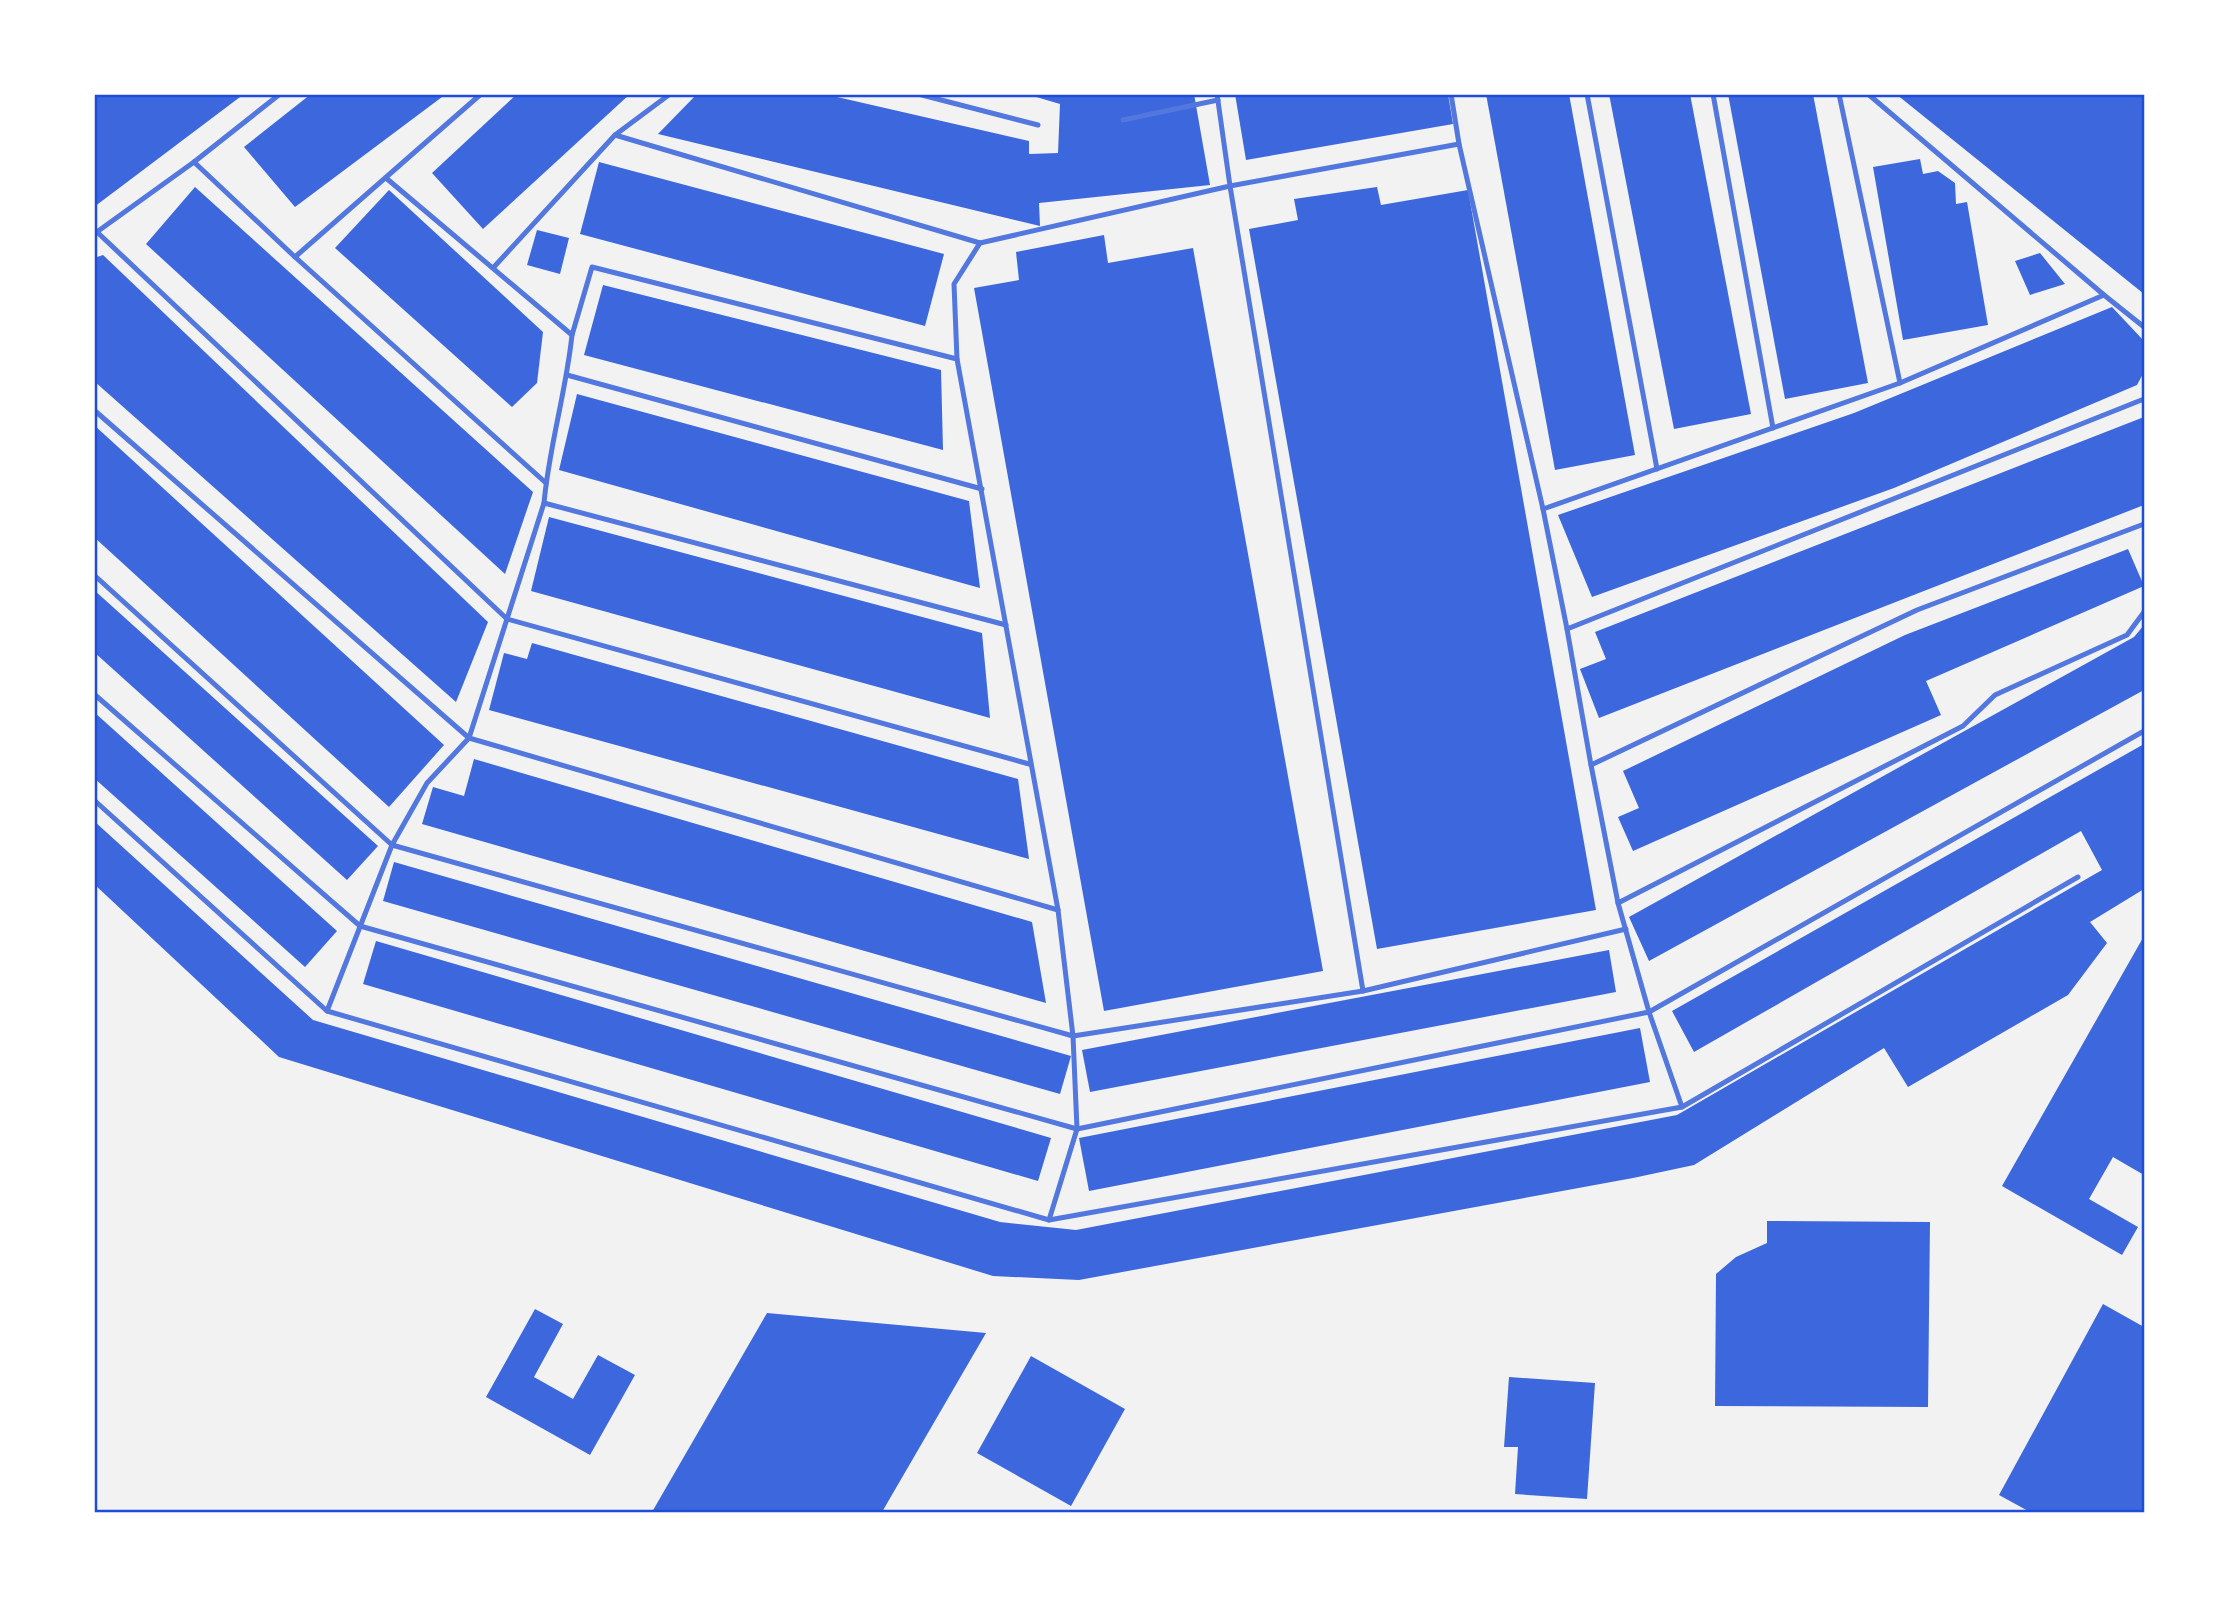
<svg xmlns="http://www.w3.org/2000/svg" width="2239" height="1607" font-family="Manrope,sans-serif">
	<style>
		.building { fill: #3d67dc }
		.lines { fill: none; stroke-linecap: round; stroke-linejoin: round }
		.service { stroke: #5277de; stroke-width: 5 }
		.neatline { fill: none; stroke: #1d4ed8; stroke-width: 2.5 }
	</style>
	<rect width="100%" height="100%" fill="#f2f2f2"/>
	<g class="building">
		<path d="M96 94H244L94 207Z"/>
		<path d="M311 94H446L295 207 244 147Z"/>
		<path d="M517 94H630L483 229 432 173Z"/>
		<path d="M697 94H824L1029 141V154L1058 153 1060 104 1026 94H1194L1210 185 1039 203 1040 226 658 134Z"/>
		<path d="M1235 94H1448L1453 124 1246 160Z"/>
		<path d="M1486 94H1569L1635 455 1555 470Z"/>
		<path d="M1609 94H1690L1751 414 1674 429Z"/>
		<path d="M1728 94H1813L1868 383 1785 399Z"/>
		<path d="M1896 94H2144V294Z"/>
		<path d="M1920 159 1923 174 1938 171 1955 183 1956 204 1967 202 1988 325 1903 340 1873 167Z"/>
		<path d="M599 162 944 254 925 326 580 234Z"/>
		<path d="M195 187 533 492 505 574 146 244Z"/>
		<path d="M1377 187 1381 205 1468 190 1596 910 1377 949 1249 229 1298 220 1294 199Z"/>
		<path d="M389 190 543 332 537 383 512 407 335 248Z"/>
		<path d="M537 230 569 238 560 274 527 265Z"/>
		<path d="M1104 235 1108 263 1193 248 1323 971 1104 1011 974 288 1019 280 1016 252Z"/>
		<path d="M2040 253 2065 284 2030 295 2015 261Z"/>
		<path d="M103 255 488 622 456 702 94 381V258Z"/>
		<path d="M603 285 941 370 943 450 584 355Z"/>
		<path d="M2112 307 2144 341V372L2137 385 1894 488 1592 597 1558 515 1854 413Z"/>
		<path d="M577 394 969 501 980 588 559 470Z"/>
		<path d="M2144 417V505L1599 718 1580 669 1606 659 1595 632Z"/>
		<path d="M94 425 444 745 389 807 94 537Z"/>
		<path d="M549 517 982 633 990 718 531 591Z"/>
		<path d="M2128 549 2144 586 1926 681 1941 715 1633 851 1618 817 1639 808 1623 771 1905 635Z"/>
		<path d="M94 590 378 846 347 880 94 652Z"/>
		<path d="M2144 625V690L1649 961 1629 917 2134 637Z"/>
		<path d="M532 643 1018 779 1029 859 489 710 504 653 527 659Z"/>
		<path d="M94 712 337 931 305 967 94 778Z"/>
		<path d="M2144 744V865L2142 867 2144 870V889L2090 922 2107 943 2068 995 1908 1087 1884 1048 1694 1165 1633 1178 1079 1280 993 1276 279 1057 94 884V821L313 1020 1000 1222 1076 1230 1677 1115 2102 870 2081 831 1694 1052 1672 1011Z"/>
		<path d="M474 759 1032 922 1046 1003 422 824 433 787 464 796Z"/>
		<path d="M394 862 1071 1056 1060 1094 383 901Z"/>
		<path d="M2144 936V1175L2113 1157 2089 1199 2138 1227 2122 1255 2002 1186Z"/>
		<path d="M376 941 1051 1138 1038 1181 363 984Z"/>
		<path d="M1609 950 1616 992 1090 1092 1082 1050Z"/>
		<path d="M1640 1028 1650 1082 1089 1191 1079 1138Z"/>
		<path d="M1767 1221 1930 1222 1928 1407 1715 1406 1716 1274 1736 1257 1767 1243Z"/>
		<path d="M2103 1304 2144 1327V1512H2030L1999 1495Z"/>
		<path d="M535 1309 563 1324 534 1377 573 1399 598 1355 635 1375 590 1455 486 1397Z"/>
		<path d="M767 1313 986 1333 882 1512H652Z"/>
		<path d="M1031 1356 1125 1409 1071 1506 977 1453Z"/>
		<path d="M1509 1377 1595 1383 1587 1499 1515 1494 1518 1447H1504Z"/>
	</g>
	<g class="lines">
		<g class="service">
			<path d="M918 94 1038 125"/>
			<path d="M1451 94 1459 144 1543 509"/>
			<path d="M1587 94 1657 469"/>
			<path d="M1713 94 1773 428"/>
			<path d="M1839 94 1900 383 2104 295"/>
			<path d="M1868 94 2104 295 2144 327"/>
			<path d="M1123 120 1218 100"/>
			<path d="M615 135 980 243 954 284 957 359"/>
			<path d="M194 162 295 257 481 94"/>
			<path d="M97 232 507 619 1029 764"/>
			<path d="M94 234 194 162 280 94"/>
			<path d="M980 243 1230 186 1217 94"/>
			<path d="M295 257 546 483"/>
			<path d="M493 268 615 135 670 94"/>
			<path d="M572 335 592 267 957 359 1058 910 1073 1036 1077 1129 1049 1220"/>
			<path d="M567 375 982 489"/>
			<path d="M94 410 469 738 1058 910"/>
			<path d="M544 503 1006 625"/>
			<path d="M94 575 392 845 1073 1036 1363 991 1626 929"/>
			<path d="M1567 629 1543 509 1900 383"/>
			<path d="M94 694 360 926 1077 1129 1649 1012 1618 903 1963 726 1995 695 2127 635 2144 612"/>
			<path d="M1591 765 1567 629 2144 399"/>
			<path d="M94 800 327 1011 1049 1220 1682 1107 2078 877"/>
			<path d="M1618 903 1591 765 1917 610 2144 524"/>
			<path d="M1363 991 1230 186 1459 144"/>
			<path d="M327 1011 392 845 427 783 469 738 544 503C549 447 566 392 572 335L386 178"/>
			<path d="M1682 1107 1649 1012 2144 731"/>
		</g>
	</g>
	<rect width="2239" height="1607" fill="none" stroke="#ffffff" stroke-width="192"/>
	<rect x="96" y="96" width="2047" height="1415" class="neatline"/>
</svg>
